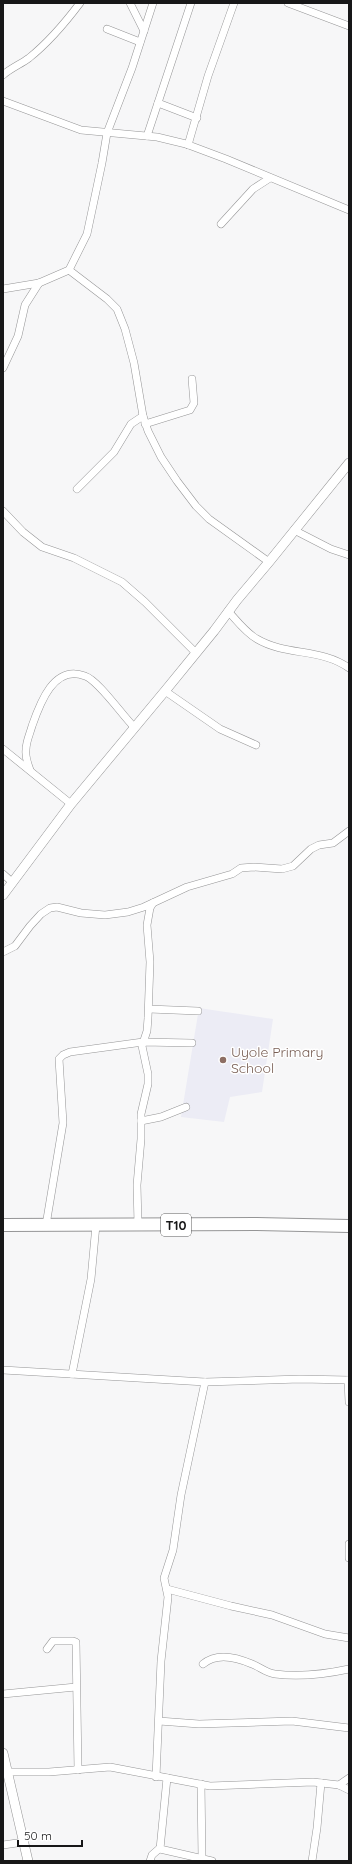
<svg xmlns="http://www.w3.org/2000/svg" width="352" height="1864" font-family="Quicksand,sans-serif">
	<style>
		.built { fill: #ececf5 }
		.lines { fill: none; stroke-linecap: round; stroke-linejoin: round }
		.minor-casing { stroke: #959596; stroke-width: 8 }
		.tertiary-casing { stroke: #959596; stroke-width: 10 }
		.trunk-casing { stroke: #959596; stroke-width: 14 }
		.minor { stroke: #fff; stroke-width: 7 }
		.tertiary { stroke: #fff; stroke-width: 9 }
		.trunk { stroke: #fff; stroke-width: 12 }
		.education-dot { fill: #8d6e63; stroke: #fff; stroke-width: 1.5 }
		.labels { text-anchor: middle; stroke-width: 3; stroke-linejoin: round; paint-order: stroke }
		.shield { fill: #fff; stroke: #5d5d5d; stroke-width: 1 }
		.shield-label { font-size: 13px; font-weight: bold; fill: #171718 }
		.education-label { font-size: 14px; fill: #785e54; stroke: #fff; text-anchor: start }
	</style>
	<rect width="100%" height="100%" fill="#f7f7f8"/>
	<path class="built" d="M199 1008 273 1019 262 1092 230 1097 224 1122 181 1117Z"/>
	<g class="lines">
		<g class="minor-casing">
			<g id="minor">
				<path d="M130 3 144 31"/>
				<path d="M288 3 349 26"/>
				<path d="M107 29 140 42"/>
				<path d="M3 75C11 68 21 64 29 58 49 42 65 23 80 3"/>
				<path d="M3 101 81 130 157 137 186 144 226 159 349 210"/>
				<path d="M158 103 197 118"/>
				<path d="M147 136 191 3"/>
				<path d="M188 145 208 76 234 3"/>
				<path d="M221 224 253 189 270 178"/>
				<path d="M69 270 107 299 117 309 125 329 134 363 143 416 148 431 161 457 177 481 196 506 209 519 269 562"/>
				<path d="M3 289 39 283 69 270 87 234 102 163 107 133 132 68 153 3"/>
				<path d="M3 368 18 336 25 305 39 283"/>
				<path d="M145 424 190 410 194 403 192 379"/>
				<path d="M77 489 114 452 131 424 143 416"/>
				<path d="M3 511 23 532 42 547 74 558 122 582 145 602 196 653"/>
				<path d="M294 530 331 549 349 555"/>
				<path d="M228 611C237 621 246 633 257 639 286 656 321 648 349 668"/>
				<path d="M165 691 220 729 256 745"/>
				<path d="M3 749 71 804"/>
				<path d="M30 770C28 764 25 757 26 750 26 741 30 734 32 726 40 703 54 664 85 676 98 680 122 715 134 727"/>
				<path d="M3 874 12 882"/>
				<path d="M3 952 15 946 30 926 41 914 50 908 57 907 81 913 105 915 128 912 144 907 187 887 232 874 241 868 254 867 282 869 293 866 311 849 319 845 333 843 349 831"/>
				<path d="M149 1009 198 1011"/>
				<path d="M141 1121 161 1117 186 1107"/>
				<path d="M138 1224 137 1185 141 1139V1114L148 1084V1074L142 1046 147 1031 148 1018 150 962 147 925 150 908 153 903"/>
				<path d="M46 1225 63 1123 59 1059 63 1055 70 1052 143 1042 192 1043"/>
				<path d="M3 1370 205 1382 300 1379 349 1380"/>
				<path d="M72 1374 91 1279 96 1225"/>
				<path d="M348 1380 349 1402"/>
				<path d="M349 1544V1558"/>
				<path d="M167 1589 231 1606 272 1615 325 1634 349 1638"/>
				<path d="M47 1649 53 1641H73L76 1642 78 1770"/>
				<path d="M203 1664C217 1652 236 1657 252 1664 260 1667 266 1673 275 1674 299 1677 326 1674 349 1669"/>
				<path d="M3 1694 76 1687"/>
				<path d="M159 1721 199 1724 292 1721 349 1728"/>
				<path d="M8 1772H49L110 1767 210 1786 313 1782 339 1785 349 1790"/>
				<path d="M156 1777 161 1661 168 1597 164 1578 173 1550 181 1495 205 1382"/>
				<path d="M167 1778 160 1849 212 1861"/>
				<path d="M201 1784 202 1858"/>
				<path d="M339 1785 349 1778"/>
				<path d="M3 1845 24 1842"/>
				<path d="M150 1861 152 1855 160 1848"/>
				<path d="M312 1861 317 1828 321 1783"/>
			</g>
		</g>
		<g class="tertiary-casing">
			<g id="tertiary">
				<path d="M3 895 71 804 165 691 214 631 237 600 269 562 349 463"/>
				<path d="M3 1753 28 1861"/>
			</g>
		</g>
		<g class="trunk-casing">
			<path id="trunk" d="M3 1225 257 1224 349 1226"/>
		</g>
		<use href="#minor" class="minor"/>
		<use href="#tertiary" class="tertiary"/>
		<use href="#trunk" class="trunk"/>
	</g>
	<circle class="education-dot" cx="223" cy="1060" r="4"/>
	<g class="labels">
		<rect class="shield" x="161" y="1214" width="30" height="22" rx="3"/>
		<g class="shield-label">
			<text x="176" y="1230">T10</text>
		</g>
		<g class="education-label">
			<text x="231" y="1057">Uyole Primary<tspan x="231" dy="16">School</tspan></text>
		</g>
	</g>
	<rect width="352" height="1864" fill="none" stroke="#171718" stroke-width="8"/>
	<path d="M18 1840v6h64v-6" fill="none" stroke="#171718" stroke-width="2"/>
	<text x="24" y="1840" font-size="12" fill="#171718" stroke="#ffffff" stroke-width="3" paint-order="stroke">50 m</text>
</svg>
